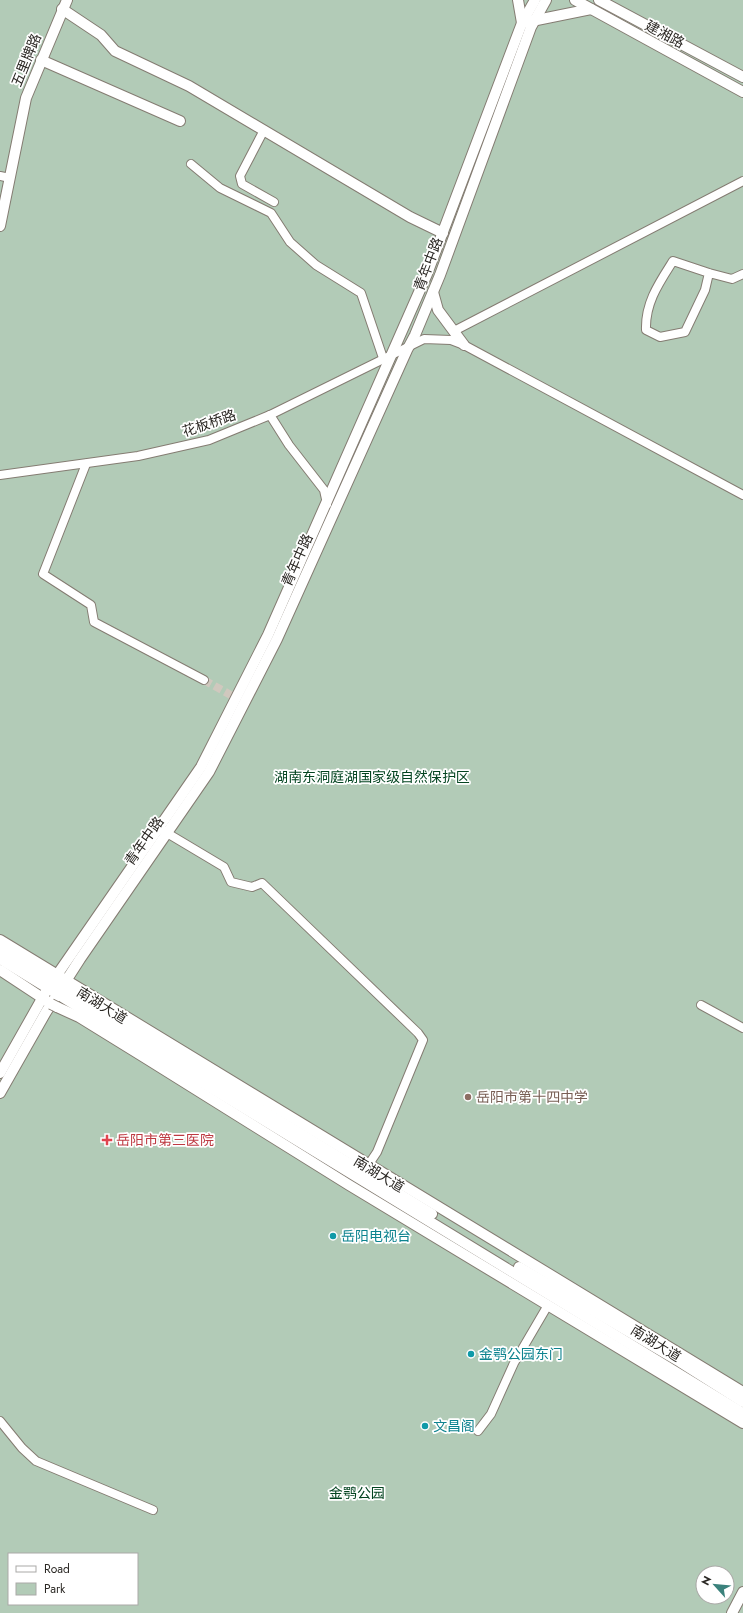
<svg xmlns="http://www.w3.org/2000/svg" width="743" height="1613" font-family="Jost,'Noto Sans SC',sans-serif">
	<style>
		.green { fill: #b2cbb7; fill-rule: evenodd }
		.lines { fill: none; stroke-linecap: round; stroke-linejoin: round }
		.minor-tunnel { stroke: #d0c8be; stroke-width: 8; stroke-dasharray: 8 4; stroke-linecap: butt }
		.minor-casing { stroke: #847c72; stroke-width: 10 }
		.major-casing { stroke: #847c72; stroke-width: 12 }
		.minor { stroke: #fff; stroke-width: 8 }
		.major { stroke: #fff; stroke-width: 10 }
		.major-bridge-casing { stroke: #847c72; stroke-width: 12; stroke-linecap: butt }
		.major-bridge { stroke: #fff; stroke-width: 10 }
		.education-dot { fill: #8d6e63; stroke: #fff; stroke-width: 1.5 }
		.health-dot { fill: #e0444e; stroke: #fff; stroke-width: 1.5 }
		.culture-dot { fill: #0f9aa8; stroke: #fff; stroke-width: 1.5 }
		.labels { text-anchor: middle; stroke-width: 3.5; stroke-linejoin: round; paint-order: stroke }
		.street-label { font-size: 14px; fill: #2b2824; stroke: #fff }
		.park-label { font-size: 14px; fill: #034420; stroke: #fff }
		.education-label { font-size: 14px; fill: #785e54; stroke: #fff; text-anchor: start }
		.health-label { font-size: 14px; fill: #be3a42; stroke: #fff; text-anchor: start }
		.culture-label { font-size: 14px; fill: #0d838f; stroke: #fff; text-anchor: start }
	</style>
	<rect width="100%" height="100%" fill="#f9f0e5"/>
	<path class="green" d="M0 0H743V1613H0ZM9 1554H137V1604H9ZM703 1573H727V1597H703Z"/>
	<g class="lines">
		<path class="minor-tunnel" d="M204 680 236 698"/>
		<g class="minor-casing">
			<g id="minor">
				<path d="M264 130 240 176 242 184 274 202"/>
				<path d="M191 164 220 188 271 213 290 242 316 265 361 293 383 358"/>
				<path d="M0 176 10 178"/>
				<path d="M709 273 705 290 685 332 660 337 646 330C645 303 659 283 673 261L709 273 732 279 743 274"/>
				<path d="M454 331 743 181"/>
				<path d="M270 415 289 445 324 490 327 504"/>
				<path d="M86 464 43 574 91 605 94 622 204 680"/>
				<path d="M0 475 138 456 209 440 270 415 424 339 451 340 464 345 743 495"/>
				<path d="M162 830 224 867 231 882 252 887 262 883 418 1033 423 1040 377 1152 369 1164"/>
				<path d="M701 1005 743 1028"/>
				<path d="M0 1421 22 1448 36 1461 153 1510"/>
				<path d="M478 1431 491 1414 514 1363 548 1305"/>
			</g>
		</g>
		<g class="major-casing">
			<g id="major">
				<path d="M518 0 522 23 591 9"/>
				<path d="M575 0 743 92"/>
				<path d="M599 0 743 77"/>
				<path d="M62 9 101 35 115 51 189 86 410 217 443 233"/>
				<path d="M41 60 180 121"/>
				<path d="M0 226 26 98 67 0"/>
				<path d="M433 292 438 310 464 345"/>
				<path d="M0 940 743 1392"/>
				<path d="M0 950 432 1214"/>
				<path d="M0 959 743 1413"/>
				<path d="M0 970 47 1001"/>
				<path d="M57 1007 79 1017 147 1059 349 1185 743 1423"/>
				<path d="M0 1073 48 988 201 767 268 635 427 274 522 23 535 0"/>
				<path d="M0 1093 46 1012 80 959 209 772 277 639 407 350 415 335 440 275 531 27 546 0"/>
				<path d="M519 1267 680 1362 743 1402"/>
				<path d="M732 1613 743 1592"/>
			</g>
		</g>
		<use href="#minor" class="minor"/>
		<use href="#major" class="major"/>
		<g class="major-bridge-casing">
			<path id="major-bridge" d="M51 1004 57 1007"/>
		</g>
		<use href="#major-bridge" class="major-bridge"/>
	</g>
	<circle class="education-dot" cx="468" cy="1097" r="4"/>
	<path class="health-dot" d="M105 1134h4v4h4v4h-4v4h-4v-4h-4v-4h4z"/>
	<g class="culture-dot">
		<circle cx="333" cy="1236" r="4"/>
		<circle cx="471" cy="1354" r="4"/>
		<circle cx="425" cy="1426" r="4"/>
	</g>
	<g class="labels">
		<g class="street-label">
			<text transform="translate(665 34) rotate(28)" y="5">建湘路</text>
			<text transform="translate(26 60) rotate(-68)" y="5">五里牌路</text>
			<text transform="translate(428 264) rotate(-69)" y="5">青年中路</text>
			<text transform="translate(209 423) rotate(-19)" y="5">花板桥路</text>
			<text transform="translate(297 560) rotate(-66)" y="5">青年中路</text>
			<text transform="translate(144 841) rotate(-55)" y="5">青年中路</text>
			<text transform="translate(102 1005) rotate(32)" y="5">南湖大道</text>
			<text transform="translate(379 1174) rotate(31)" y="5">南湖大道</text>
			<text transform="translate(656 1343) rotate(32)" y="5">南湖大道</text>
		</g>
		<g class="park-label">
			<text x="372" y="782">湖南东洞庭湖国家级自然保护区</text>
			<text x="357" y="1498">金鹗公园</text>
		</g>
		<g class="education-label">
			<text x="476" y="1102">岳阳市第十四中学</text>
		</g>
		<g class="health-label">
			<text x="116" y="1145">岳阳市第三医院</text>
		</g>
		<g class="culture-label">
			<text x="341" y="1241">岳阳电视台</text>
			<text x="479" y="1359">金鹗公园东门</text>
			<text x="433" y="1431">文昌阁</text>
		</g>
	</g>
	<rect x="8" y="1553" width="130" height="52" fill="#ffffff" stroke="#aaa9a7"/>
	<rect x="16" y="1566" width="20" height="6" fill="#ffffff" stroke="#aaa9a7"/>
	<text x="44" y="1573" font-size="12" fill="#2b2824">Road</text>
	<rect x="16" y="1583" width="20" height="12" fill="#b2cbb7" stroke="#aaa9a7"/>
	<text x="44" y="1593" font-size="12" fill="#2b2824">Park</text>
	<g transform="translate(715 1585) rotate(297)"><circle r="19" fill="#ffffff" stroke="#aaa9a7"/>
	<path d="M0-3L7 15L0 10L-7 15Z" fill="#3b827c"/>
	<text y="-6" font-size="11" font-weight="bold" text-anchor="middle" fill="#2b2824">N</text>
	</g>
</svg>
